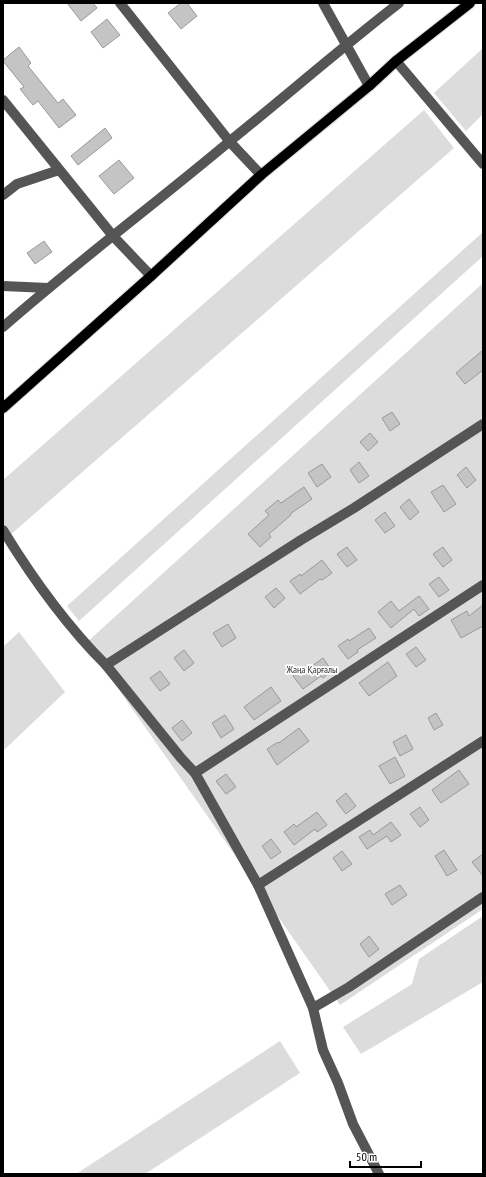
<svg xmlns="http://www.w3.org/2000/svg" width="486" height="1177" font-family="'PT Sans Narrow',sans-serif">
	<style>
		.green { fill: #dcdcdc }
		.building { fill: #c4c4c4; stroke: #999 }
		.lines { fill: none; stroke-linecap: round; stroke-linejoin: round }
		.major-casing { stroke: #dbdbdb; stroke-width: 12 }
		.minor { stroke: #555; stroke-width: 10 }
		.major { stroke: #000; stroke-width: 10 }
		.labels { text-anchor: middle; stroke-width: 3.5; stroke-linejoin: round; paint-order: stroke }
		.park-label { font-size: 10px; fill: #333; stroke: #fff }
	</style>
	<rect width="100%" height="100%" fill="#fff"/>
	<g class="green">
		<path d="M483 48V114L466 131 434 93Z"/>
		<path d="M424 110 454 148 9 536 3 521V480Z"/>
		<path d="M483 232V256L79 621 67 606Z"/>
		<path d="M483 283V909L340 1005 86 643Z"/>
		<path d="M19 632 65 692 3 751V647Z"/>
		<path d="M483 916V982L361 1054 343 1027 412 984 419 959Z"/>
		<path d="M280 1041 300 1073 145 1174H76Z"/>
	</g>
	<g class="building">
		<path d="M67 3H93L97 8 81 21Z"/>
		<path d="M181 3H187L197 16 181 29 168 13Z"/>
		<path d="M107 19 120 35 103 48 91 32Z"/>
		<path d="M19 47 31 63 28 66 58 103 63 99 76 115 59 128 38 101 33 105 20 89 24 87 3 61V60Z"/>
		<path d="M105 128 112 138 78 165 71 156Z"/>
		<path d="M119 160 134 178 114 194 99 176Z"/>
		<path d="M44 241 52 252 35 264 27 253Z"/>
		<path d="M483 350V370L465 384 456 373Z"/>
		<path d="M392 412 400 424 390 431 382 418Z"/>
		<path d="M370 433 378 442 368 451 360 442Z"/>
		<path d="M359 462 369 476 359 483 350 470Z"/>
		<path d="M322 464 331 477 317 487 308 473Z"/>
		<path d="M466 467 476 480 467 488 457 475Z"/>
		<path d="M443 485 456 504 444 512 431 492Z"/>
		<path d="M304 487 312 499 290 514 291 515 269 534 271 537 260 547 248 534 269 515 265 511 278 500 281 503Z"/>
		<path d="M409 499 419 512 410 520 400 507Z"/>
		<path d="M385 512 395 526 385 533 375 520Z"/>
		<path d="M347 547 357 560 347 567 337 554Z"/>
		<path d="M443 547 452 560 443 567 433 554Z"/>
		<path d="M322 560 332 573 322 580 320 579 300 594 290 581 300 574 301 576Z"/>
		<path d="M439 577 449 590 439 597 429 584Z"/>
		<path d="M276 588 285 598 274 608 265 597Z"/>
		<path d="M419 596 429 609 419 616 414 609 391 628 378 612 391 601 399 611Z"/>
		<path d="M483 605V626L461 638 451 620 467 611 469 616Z"/>
		<path d="M228 624 236 638 222 647 213 633Z"/>
		<path d="M369 628 376 638 357 650 358 652 348 659 338 646 348 639 349 641Z"/>
		<path d="M416 647 426 660 416 667 406 654Z"/>
		<path d="M184 650 194 663 184 671 174 658Z"/>
		<path d="M323 658 332 671 323 678 321 676 303 689 293 676 303 668 305 671Z"/>
		<path d="M388 662 397 676 369 696 359 683Z"/>
		<path d="M160 671 170 684 160 691 150 678Z"/>
		<path d="M271 687 281 701 254 720 244 707Z"/>
		<path d="M436 713 443 725 434 730 428 718Z"/>
		<path d="M225 715 234 729 221 738 212 723Z"/>
		<path d="M182 720 192 733 182 741 172 728Z"/>
		<path d="M299 728 309 741 277 765 267 749 278 742 279 743Z"/>
		<path d="M406 735 413 749 400 756 393 742Z"/>
		<path d="M395 757 405 776 390 784 379 766Z"/>
		<path d="M459 770 469 784 441 803 432 790Z"/>
		<path d="M226 774 236 787 226 794 216 781Z"/>
		<path d="M346 793 356 806 346 814 336 801Z"/>
		<path d="M420 807 429 820 420 827 410 814Z"/>
		<path d="M317 812 327 825 317 832 315 829 294 845 284 832 294 824 296 827Z"/>
		<path d="M391 822 401 835 391 842 387 836 367 849 359 837 370 830 373 835Z"/>
		<path d="M271 839 281 852 271 859 262 846Z"/>
		<path d="M444 850 457 870 447 876 435 856Z"/>
		<path d="M342 851 352 864 342 871 333 858Z"/>
		<path d="M483 854V876L472 862Z"/>
		<path d="M400 885 407 895 392 905 385 894Z"/>
		<path d="M369 936 379 949 369 957 360 944Z"/>
	</g>
	<g class="lines">
		<g class="major-casing">
			<path id="major" d="M3 408 151 276 261 175 369 86 396 61 470 3"/>
		</g>
		<g class="minor">
			<path d="M120 3 230 142 261 175"/>
			<path d="M323 3 369 86"/>
			<path d="M396 61 483 164"/>
			<path d="M3 100 113 236 151 276"/>
			<path d="M3 195 17 184 59 170"/>
			<path d="M3 286 48 288"/>
			<path d="M3 327C77 262 155 204 230 141 287 95 341 48 399 3"/>
			<path d="M483 424 354 508 301 540 106 665 181 758 195 773 258 885 313 1008 349 987 483 897"/>
			<path d="M3 530C33 579 66 625 106 665"/>
			<path d="M195 773 483 585"/>
			<path d="M258 885 483 741"/>
			<path d="M313 1008 323 1050 338 1083 353 1124 379 1174"/>
		</g>
		<use href="#major" class="major"/>
	</g>
	<g class="labels">
		<g class="park-label">
			<text x="312" y="673">Жаңа Қарғалы</text>
		</g>
	</g>
	<rect width="486" height="1177" fill="none" stroke="#000000" stroke-width="8"/>
	<path d="M350 1161v6h71v-6" fill="none" stroke="#000000" stroke-width="2"/>
	<text x="356" y="1161" font-size="12" fill="#000000" stroke="#ffffff" stroke-width="3" paint-order="stroke">50 m</text>
</svg>
